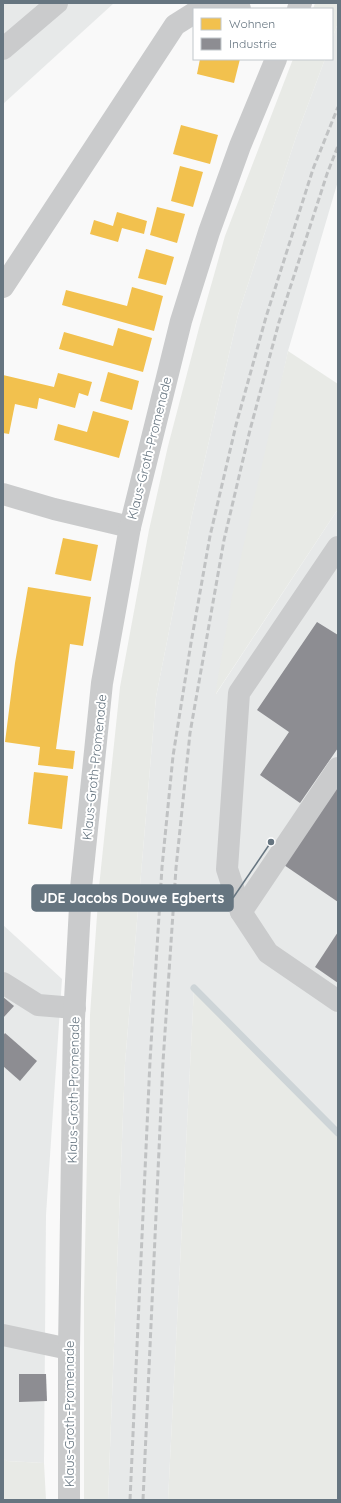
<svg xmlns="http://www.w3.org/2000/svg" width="341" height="1503" font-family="Quicksand,sans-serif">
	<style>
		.built { fill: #e7e9e9 }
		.green { fill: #e8eae6 }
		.homes { fill: #f2c14e }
		.industry { fill: #8d8d92 }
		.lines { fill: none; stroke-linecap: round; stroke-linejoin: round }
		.stream { stroke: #cdd4d7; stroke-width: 7 }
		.minor { stroke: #cacbcc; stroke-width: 22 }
		.rail { stroke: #c0c2c3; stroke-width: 3; stroke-dasharray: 6 3; stroke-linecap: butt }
		.labels { text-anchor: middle; stroke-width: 4; stroke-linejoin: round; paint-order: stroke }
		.street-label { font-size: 13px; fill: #667580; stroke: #fff }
		.leader { fill: none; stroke: #667580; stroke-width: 1.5 }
		.callout-dot { fill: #667580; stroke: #fff; stroke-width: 1.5 }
		.callout { fill: #667580; stroke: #667580; stroke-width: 1.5 }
		.callout-label { font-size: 14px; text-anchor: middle; font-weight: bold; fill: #fff }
	</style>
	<rect width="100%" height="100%" fill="#f9f9f9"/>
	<g class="built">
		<path d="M3 3H114L3 104Z"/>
		<path d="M338 23V181L288 351 216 694 338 509V1133L194 989 168 1500H108L125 1063 156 697 192 515 238 315 296 137 325 59H332V39Z"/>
		<path d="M3 925 62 979 46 1215 44 1463 7 1461 3 1458Z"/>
	</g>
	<g class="green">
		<path d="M315 3H338V23L332 39V9H313Z"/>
		<path d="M293 59H325L296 137 238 315 192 515 156 697 125 1063 108 1500H84V1298L90 1015 99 887 120 687 149 530 168 446 199 328 225 236Z"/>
		<path d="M288 351 338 384V509L215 695 232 596Z"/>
		<path d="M194 988 338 1133V1500H168Z"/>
		<path d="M3 1458 7 1461 44 1463 46 1500H3Z"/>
	</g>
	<g class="homes">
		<path d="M200 59H240L234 83 197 74Z"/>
		<path d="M181 125 218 135 210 164 173 154Z"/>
		<path d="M180 166 203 172 193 207 171 201Z"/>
		<path d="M157 207 185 214 177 243 150 235Z"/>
		<path d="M117 212 147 221 144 234 122 228 118 242 90 234 94 220 113 226Z"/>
		<path d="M146 249 174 257 166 285 138 278Z"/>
		<path d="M132 287 163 296 154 331 62 305 66 290 127 306Z"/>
		<path d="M118 328 152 338 143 372 59 349 64 332 113 346Z"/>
		<path d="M108 372 139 381 132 410 100 401Z"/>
		<path d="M58 373 92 382 88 396 79 393 75 408 39 398 37 409 15 404 9 434 3 433V375L54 387Z"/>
		<path d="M93 411 129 421 119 458 54 440 58 424 87 432Z"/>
		<path d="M63 538 98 545 91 581 55 574Z"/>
		<path d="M28 587 91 597 83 646 70 644 56 749 75 751 73 769 38 765 40 747 5 742 15 663Z"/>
		<path d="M34 772 68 776 62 829 28 824Z"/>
	</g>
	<g class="industry">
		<path d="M317 622 338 635V748L300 803 260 775 289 732 257 710Z"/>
		<path d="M338 786V902L284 865Z"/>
		<path d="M338 932V983L315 967Z"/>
		<path d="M3 997 14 1006 3 1018Z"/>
		<path d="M5 1033 37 1061 20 1081 3 1066V1036Z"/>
		<path d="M19 1374H46L47 1401 19 1402Z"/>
	</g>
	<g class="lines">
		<path class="stream" d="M194 988 338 1133"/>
		<g class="minor">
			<path d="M201 9C216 2 225 4 240 9"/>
			<path d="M298 9 301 3"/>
			<path d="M3 49 57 3"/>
			<path d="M3 287 175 25 194 13"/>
			<path d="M3 494 54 509 130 527"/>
			<path d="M338 547 239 693 227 869 241 912 268 953 338 1001"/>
			<path d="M241 912 338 768"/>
			<path d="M3 983 38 1005 75 1008"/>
			<path d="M3 1335 69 1349"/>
			<path d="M69 1500V1349L74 1019 81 888 102 683 130 527 181 321 209 232 240 146 276 59"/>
		</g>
		<g class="rail">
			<path d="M130 1500 150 1061 162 867 173 756 191 643 210 536 236 425 266 317 313 169 338 107"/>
			<path d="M143 1500 163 1062 176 868 190 733 224 540 250 430 279 322 327 174 338 146"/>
		</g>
	</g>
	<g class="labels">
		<g class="street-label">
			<text transform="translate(149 448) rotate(-76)" y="5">Klaus-Groth-Promenade</text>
			<text transform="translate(94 767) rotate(-84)" y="5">Klaus-Groth-Promenade</text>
			<text transform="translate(73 1090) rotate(-89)" y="5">Klaus-Groth-Promenade</text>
			<text transform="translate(69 1414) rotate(-90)" y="5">Klaus-Groth-Promenade</text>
		</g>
	</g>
	<path class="leader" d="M271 842L233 898"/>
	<circle class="callout-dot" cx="271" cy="842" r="4"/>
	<rect class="callout" x="32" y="885" width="201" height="26" rx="4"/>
	<g class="callout-label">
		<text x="132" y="903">JDE Jacobs Douwe Egberts</text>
	</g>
	<rect width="341" height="1503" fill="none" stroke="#667580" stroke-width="8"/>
	<rect x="193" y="8" width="140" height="52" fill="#ffffff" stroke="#c2c8cc"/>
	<rect x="201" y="18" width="20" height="12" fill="#f2c14e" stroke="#c2c8cc"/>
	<text x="229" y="28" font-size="12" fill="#667580">Wohnen</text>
	<rect x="201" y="38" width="20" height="12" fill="#8d8d92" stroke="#c2c8cc"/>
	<text x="229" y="48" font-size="12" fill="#667580">Industrie</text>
</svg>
